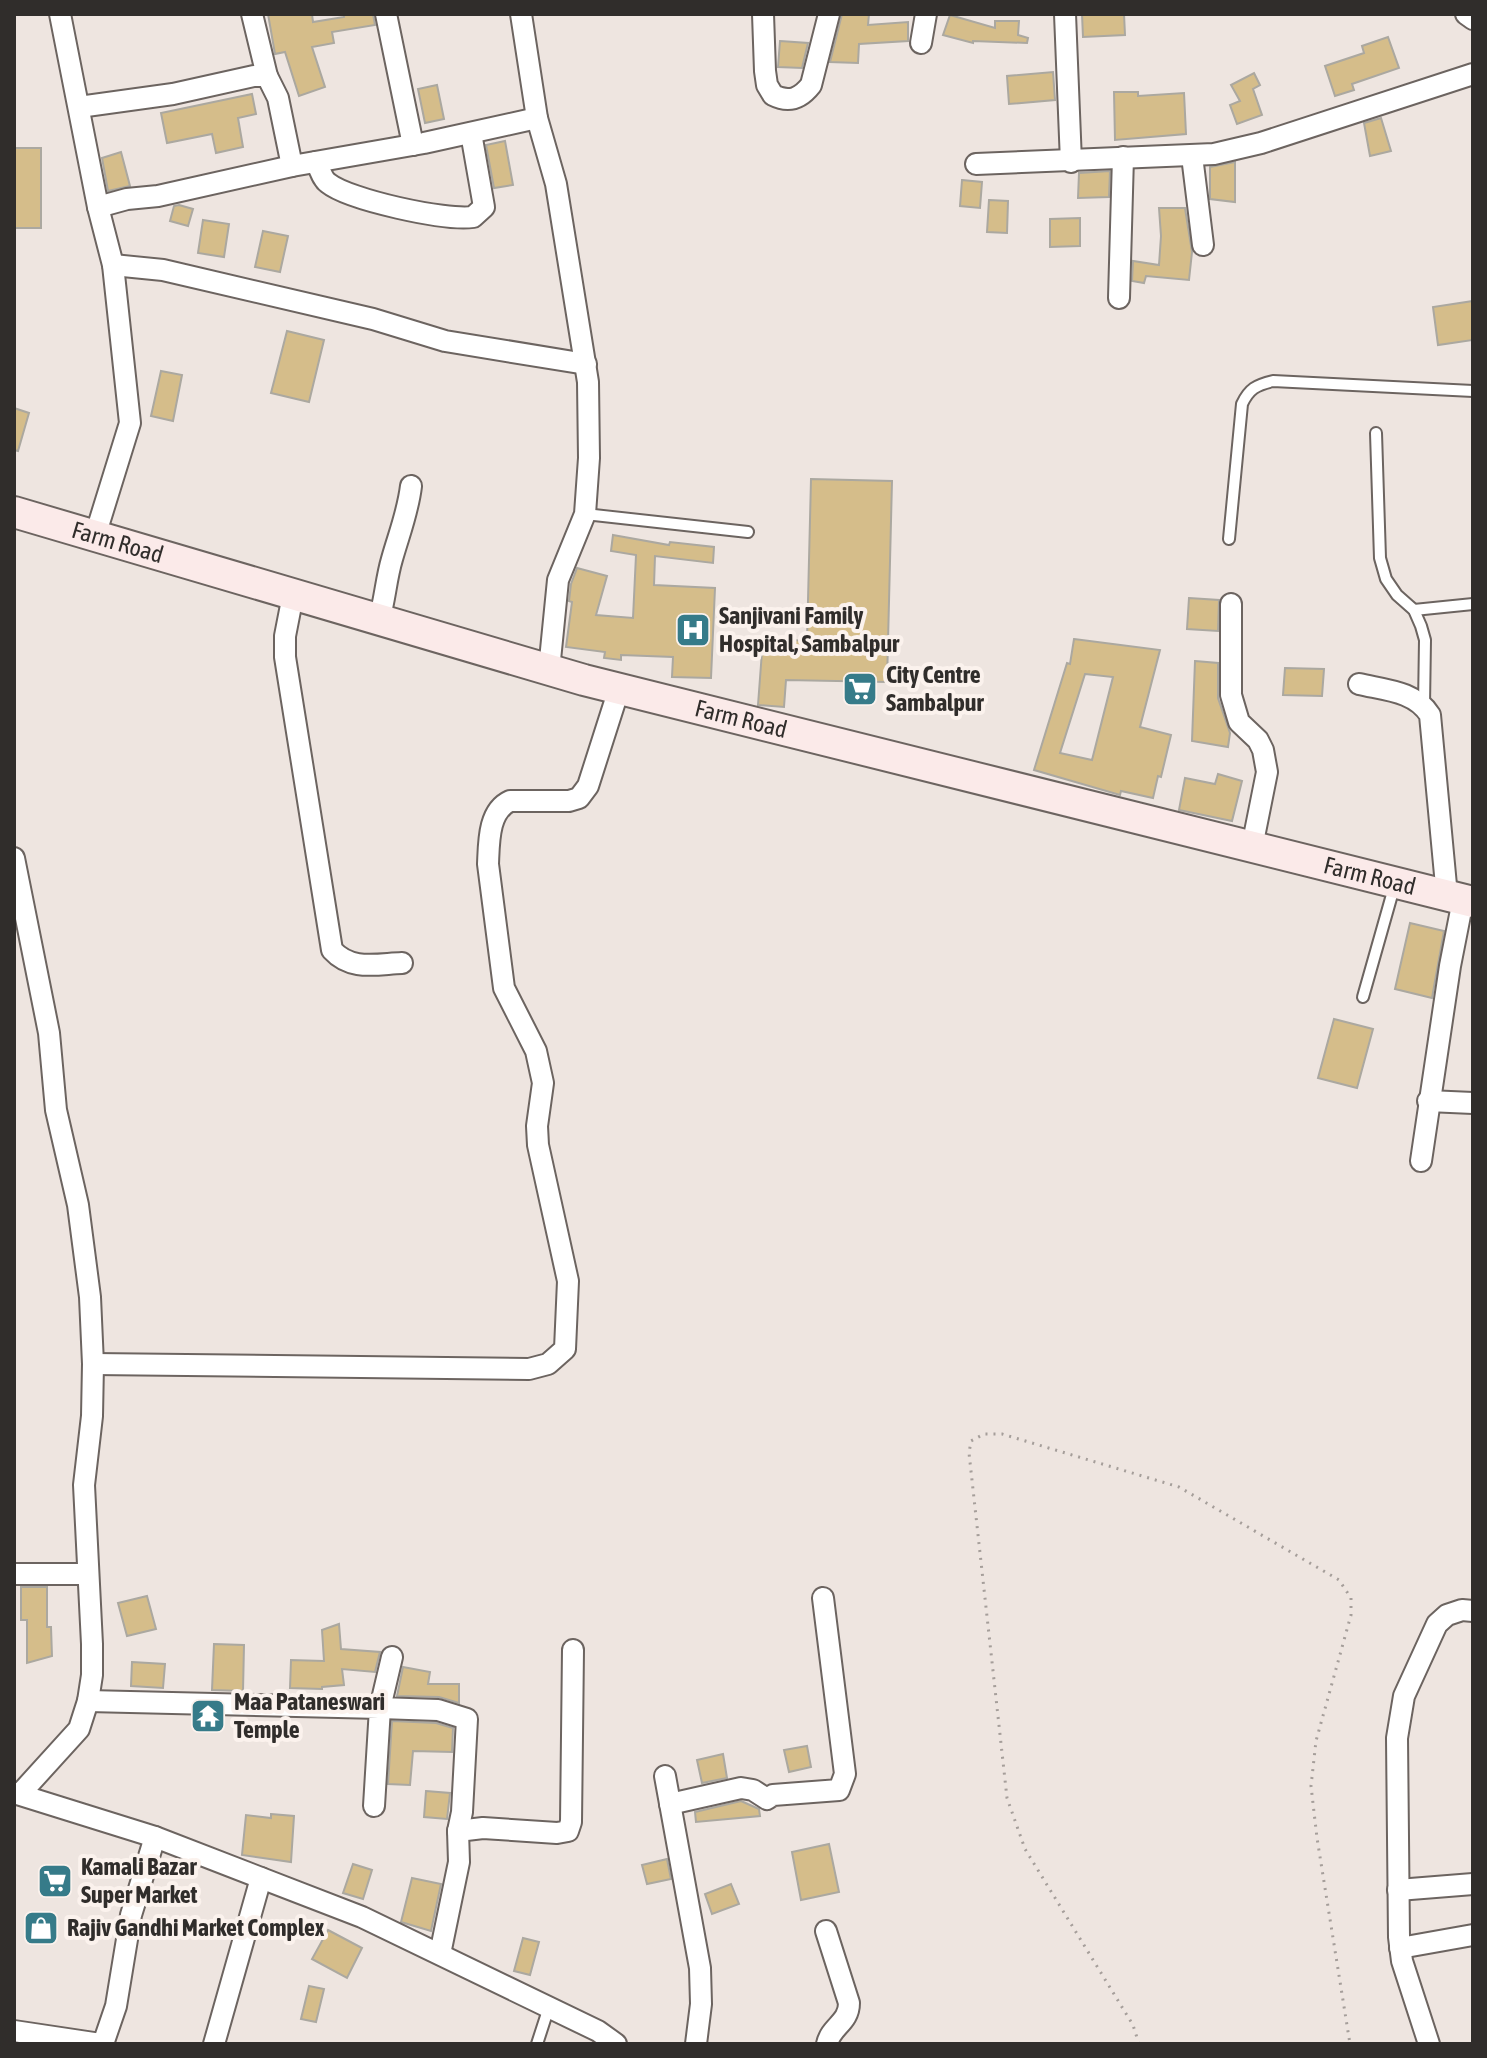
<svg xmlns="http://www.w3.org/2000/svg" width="1487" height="2058" font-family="'Asap Condensed',sans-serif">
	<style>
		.building { fill: #d5bd8a; stroke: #aba8a0; stroke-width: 2; fill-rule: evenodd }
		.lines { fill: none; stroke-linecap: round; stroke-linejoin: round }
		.service-casing { stroke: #6c6460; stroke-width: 14 }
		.minor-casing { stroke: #6c6460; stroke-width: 24 }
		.secondary-casing { stroke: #6c6460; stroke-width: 34 }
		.path { stroke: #a59e9a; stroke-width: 3; stroke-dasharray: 2 6; stroke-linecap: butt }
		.service { stroke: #fff; stroke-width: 10 }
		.minor { stroke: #fff; stroke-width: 20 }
		.secondary { stroke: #fbeae9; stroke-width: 30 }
		.labels { text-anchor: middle; stroke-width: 8; stroke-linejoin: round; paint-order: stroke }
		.street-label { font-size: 24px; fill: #302d2b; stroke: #fbf2ed }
		.poi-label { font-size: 24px; font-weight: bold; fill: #302d2b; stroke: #fbf2ed; text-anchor: start }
	</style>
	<rect width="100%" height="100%" fill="#eee5e0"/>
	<g class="building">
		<path d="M268 14H312L313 22 344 17V14H373L375 25 332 32 334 43 312 47 325 87 299 96 285 52 275 54Z"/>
		<path d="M842 14H869L868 25 908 22V41L859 44 858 63 830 62Z"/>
		<path d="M1082 14H1124L1125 35 1083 37Z"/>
		<path d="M950 15 995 28V21H1019L1018 35 1028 38 1027 43 973 41V43L943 35Z"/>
		<path d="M1388 37 1399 68 1352 84 1354 90 1335 96 1325 66 1364 53 1362 46Z"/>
		<path d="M780 41 808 43 802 68 778 67Z"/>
		<path d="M1053 72 1055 100 1009 104 1007 76Z"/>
		<path d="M1254 73 1260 85 1253 89 1262 115 1237 124 1230 105 1240 101 1231 85Z"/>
		<path d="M437 85 444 119 425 123 418 89Z"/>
		<path d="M1114 92H1138V96L1184 93 1186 134 1115 140Z"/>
		<path d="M252 94 256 114 238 118 243 147 216 153 212 134 167 143 161 113Z"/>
		<path d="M1381 118 1391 151 1370 156 1364 123Z"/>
		<path d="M505 141 513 185 494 188 486 145Z"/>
		<rect x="14" y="148" width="27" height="80"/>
		<path d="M121 152 130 186 108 191 102 158Z"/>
		<path d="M1235 162V202L1210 199V167Z"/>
		<path d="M1110 171 1109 197 1078 198 1079 173Z"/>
		<path d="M962 180 982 182 980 208 960 206Z"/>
		<path d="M989 200 1008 201 1007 233 987 232Z"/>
		<path d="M179 205 193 209 188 226 170 221 174 206Z"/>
		<path d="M1159 208H1185L1192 252 1189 280 1146 276 1144 283 1132 281 1133 261 1159 265 1161 236Z"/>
		<path d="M1080 218V246L1050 247V219Z"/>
		<path d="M203 220 229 224 224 257 198 253Z"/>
		<path d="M263 231 288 236 280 272 255 267Z"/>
		<path d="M1473 301V340L1438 345 1433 307Z"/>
		<path d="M287 331 324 340 309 402 271 393Z"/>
		<path d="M161 371 182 375 173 421 151 416Z"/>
		<path d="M14 408 29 413 18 451 14 450Z"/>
		<path d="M811 479 892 481 887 682 786 680 784 707 758 705 763 638 807 641Z"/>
		<path d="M613 535 669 545 670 542 714 547 713 563 655 556 654 585 715 588 711 678 672 677 673 657 621 655V660L604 658 605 652 566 647 572 602 569 601 571 584 577 568 607 576 596 615 633 618 636 555 611 551Z"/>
		<path d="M1189 598 1219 600 1218 631 1187 629Z"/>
		<path d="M1074 639 1160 650 1140 727 1171 735 1161 777 1158 776 1153 798 1121 791 1120 795 1034 770 1067 663 1070 664ZM1085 674 1113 677 1092 760 1060 753Z"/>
		<path d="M1195 661 1218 663V698L1230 733 1228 747 1192 741Z"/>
		<path d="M1285 668 1324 669 1322 696 1283 695Z"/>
		<path d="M1218 774 1242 781 1232 821 1179 810 1185 778 1215 784Z"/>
		<path d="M1410 923 1444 931 1432 998 1395 989Z"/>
		<path d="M1334 1019 1373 1029 1357 1088 1318 1078Z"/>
		<path d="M21 1587H47V1627H51L52 1656 27 1663V1620H21Z"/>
		<path d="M147 1596 156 1629 127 1636 118 1603Z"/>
		<path d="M339 1624 341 1649 380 1652 375 1672 342 1669 344 1685 322 1687V1689L290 1688 291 1660 324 1661 322 1630Z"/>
		<path d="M214 1644 244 1645 243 1691 212 1690Z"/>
		<path d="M132 1662 165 1664 163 1688 131 1686Z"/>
		<path d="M403 1667 430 1672 428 1684H459V1703L439 1697 397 1696Z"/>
		<path d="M392 1721 436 1723 453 1728 452 1752 413 1751 410 1785 388 1784Z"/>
		<path d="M807 1746 811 1767 789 1772 784 1750Z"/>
		<path d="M723 1754 727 1778 702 1783 697 1760Z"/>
		<path d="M426 1791 450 1793 447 1819 424 1817Z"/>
		<path d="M741 1801 759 1809 760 1816 696 1822 695 1812Z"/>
		<path d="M271 1814 294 1816 291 1862 242 1855 246 1815 271 1818Z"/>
		<path d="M829 1844 839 1892 801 1900 792 1852Z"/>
		<path d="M667 1859 671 1879 647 1884 642 1865Z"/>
		<path d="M353 1864 372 1870 363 1899 343 1893Z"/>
		<path d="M412 1878 441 1884 431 1931 401 1922Z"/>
		<path d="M731 1884 739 1904 712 1914 705 1894Z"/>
		<path d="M328 1930 362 1948 347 1978 312 1959Z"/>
		<path d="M523 1938 539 1942 530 1975 514 1971Z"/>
		<path d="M309 1986 324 1989 316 2022 301 2019Z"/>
	</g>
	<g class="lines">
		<g class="service-casing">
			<g id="service">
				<path d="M1376 433 1380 558 1386 579 1397 595 1414 610 1421 626 1425 640 1424 705"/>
				<path d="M585 514 748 532"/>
				<path d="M1229 539 1242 404C1249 389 1256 385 1273 381L1473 391"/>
				<path d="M1414 610 1473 604"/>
				<path d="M1363 997 1395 884"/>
				<path d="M537 2044 549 2007"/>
			</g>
		</g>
		<g class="minor-casing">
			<g id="minor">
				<path d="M60 14 98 207 113 265 130 423 95 536"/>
				<path d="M252 14 267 76"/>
				<path d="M386 14 413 145"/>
				<path d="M521 14 537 118 556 184 588 382 589 458 585 514 558 580 549 670"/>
				<path d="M763 14 765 71 767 85 773 95C789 103 800 99 811 85L829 14"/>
				<path d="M1065 14 1071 162"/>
				<path d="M1466 14 1473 19"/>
				<path d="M921 43 926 14"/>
				<path d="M79 107 173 94 254 76H267L278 98 292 166"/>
				<path d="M1192 156 1203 245"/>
				<path d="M316 162C320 169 322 179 328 183 349 200 446 221 473 217L484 207 471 133"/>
				<path d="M976 164 1214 154 1261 143 1473 74"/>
				<path d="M98 207 127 199 158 196 292 166 424 143 537 118"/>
				<path d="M113 265 163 270 373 319 445 341 586 364"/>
				<path d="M1119 298 1123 157"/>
				<path d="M293 595 285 636V657L332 950C351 971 376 964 402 963"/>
				<path d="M1231 604V695L1239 722 1258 740 1263 750 1267 772 1252 847"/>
				<path d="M379 620C385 600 386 579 392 559 399 534 408 512 411 486"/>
				<path d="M1359 684C1385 690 1415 691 1430 715L1447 896"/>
				<path d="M14 858 49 1033 56 1110 78 1205 90 1297 93 1364 92 1416 84 1485 92 1644V1675L88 1701 79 1729 20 1794"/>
				<path d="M1428 1101 1473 1103"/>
				<path d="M1421 1161 1450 966 1463 900"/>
				<path d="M93 1364 529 1369 548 1364 565 1349 568 1281 538 1145 537 1126 543 1083 536 1051 504 988 488 864C489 843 488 811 510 801H569L579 798 588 786 619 689"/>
				<path d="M14 1574H88"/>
				<path d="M392 1657 380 1708 438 1710 467 1719 462 1812 458 1831"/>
				<path d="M88 1701 380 1708 374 1806"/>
				<path d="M665 1776 700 1968 701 2004 696 2044"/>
				<path d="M14 1793 155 1837 362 1917 598 2031 616 2044"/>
				<path d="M670 1804 741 1788 753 1790 767 1799 773 1795 839 1790 845 1774 823 1598"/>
				<path d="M1398 1890 1473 1884"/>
				<path d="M826 1931 849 2003C849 2023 831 2026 827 2044"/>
				<path d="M1400 1948 1473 1935"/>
				<path d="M440 1954 459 1862 458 1831 483 1828 557 1833 568 1831 571 1822 573 1650"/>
				<path d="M14 2031 101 2044"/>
				<path d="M103 2044 116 2006 131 1915 155 1837"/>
				<path d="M214 2044 261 1878"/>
				<path d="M1429 2044 1402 1961 1399 1937 1397 1738 1404 1696 1437 1624 1447 1615 1462 1610 1473 1611"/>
			</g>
		</g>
		<g class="secondary-casing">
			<g id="secondary">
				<path id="s1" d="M14 512 584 680 1473 902"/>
			</g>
		</g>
		<path class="path" d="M1139 2044 1133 2025 1025 1849 1007 1798 969 1453 971 1441 984 1434H1002L1179 1487 1339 1580 1351 1598V1615L1316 1741 1311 1786 1317 1838 1350 2044"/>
		<use href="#service" class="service"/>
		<use href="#minor" class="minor"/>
		<use href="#secondary" class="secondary"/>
	</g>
	<defs>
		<g id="hospital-square" transform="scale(1.8)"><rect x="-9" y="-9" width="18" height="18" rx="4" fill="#367b89" stroke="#fbf2ed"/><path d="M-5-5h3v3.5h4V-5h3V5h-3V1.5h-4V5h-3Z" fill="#fff"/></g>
		<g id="supermarket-square" transform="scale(1.8)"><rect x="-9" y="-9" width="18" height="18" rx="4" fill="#367b89" stroke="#fbf2ed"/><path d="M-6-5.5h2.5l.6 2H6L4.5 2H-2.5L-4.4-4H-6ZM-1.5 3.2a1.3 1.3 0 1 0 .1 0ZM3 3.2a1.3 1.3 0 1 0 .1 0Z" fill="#fff"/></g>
		<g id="temple-square" transform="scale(1.8)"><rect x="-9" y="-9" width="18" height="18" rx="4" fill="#367b89" stroke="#fbf2ed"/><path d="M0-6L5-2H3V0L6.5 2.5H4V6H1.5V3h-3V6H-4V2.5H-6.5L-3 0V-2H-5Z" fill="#fff"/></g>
		<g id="shop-square" transform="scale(1.8)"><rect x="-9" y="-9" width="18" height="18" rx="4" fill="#367b89" stroke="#fbf2ed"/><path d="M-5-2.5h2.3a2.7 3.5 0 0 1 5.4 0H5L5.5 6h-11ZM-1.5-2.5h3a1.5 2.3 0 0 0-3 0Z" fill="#fff"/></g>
	</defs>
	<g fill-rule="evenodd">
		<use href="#hospital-square" x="693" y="630"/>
		<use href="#supermarket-square" x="860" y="689"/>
		<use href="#temple-square" x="208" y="1716"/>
		<use href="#supermarket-square" x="55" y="1881"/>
		<use href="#shop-square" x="41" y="1928"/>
	</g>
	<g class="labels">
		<g class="street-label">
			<text dy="8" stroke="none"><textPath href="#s1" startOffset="108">Farm Road</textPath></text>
			<text dy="8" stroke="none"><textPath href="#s1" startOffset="756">Farm Road</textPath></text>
			<text dy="8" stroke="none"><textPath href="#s1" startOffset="1404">Farm Road</textPath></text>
		</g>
		<g class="poi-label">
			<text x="719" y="624">Sanjivani Family<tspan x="719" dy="28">Hospital, Sambalpur</tspan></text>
			<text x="886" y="683">City Centre<tspan x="886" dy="28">Sambalpur</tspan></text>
			<text x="234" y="1710">Maa Pataneswari<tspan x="234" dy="28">Temple</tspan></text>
			<text x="81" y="1875">Kamali Bazar<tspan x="81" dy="28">Super Market</tspan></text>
			<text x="67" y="1936">Rajiv Gandhi Market Complex</text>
		</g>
	</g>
	<rect width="1487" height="2058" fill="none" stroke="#302d2b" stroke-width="32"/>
</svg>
